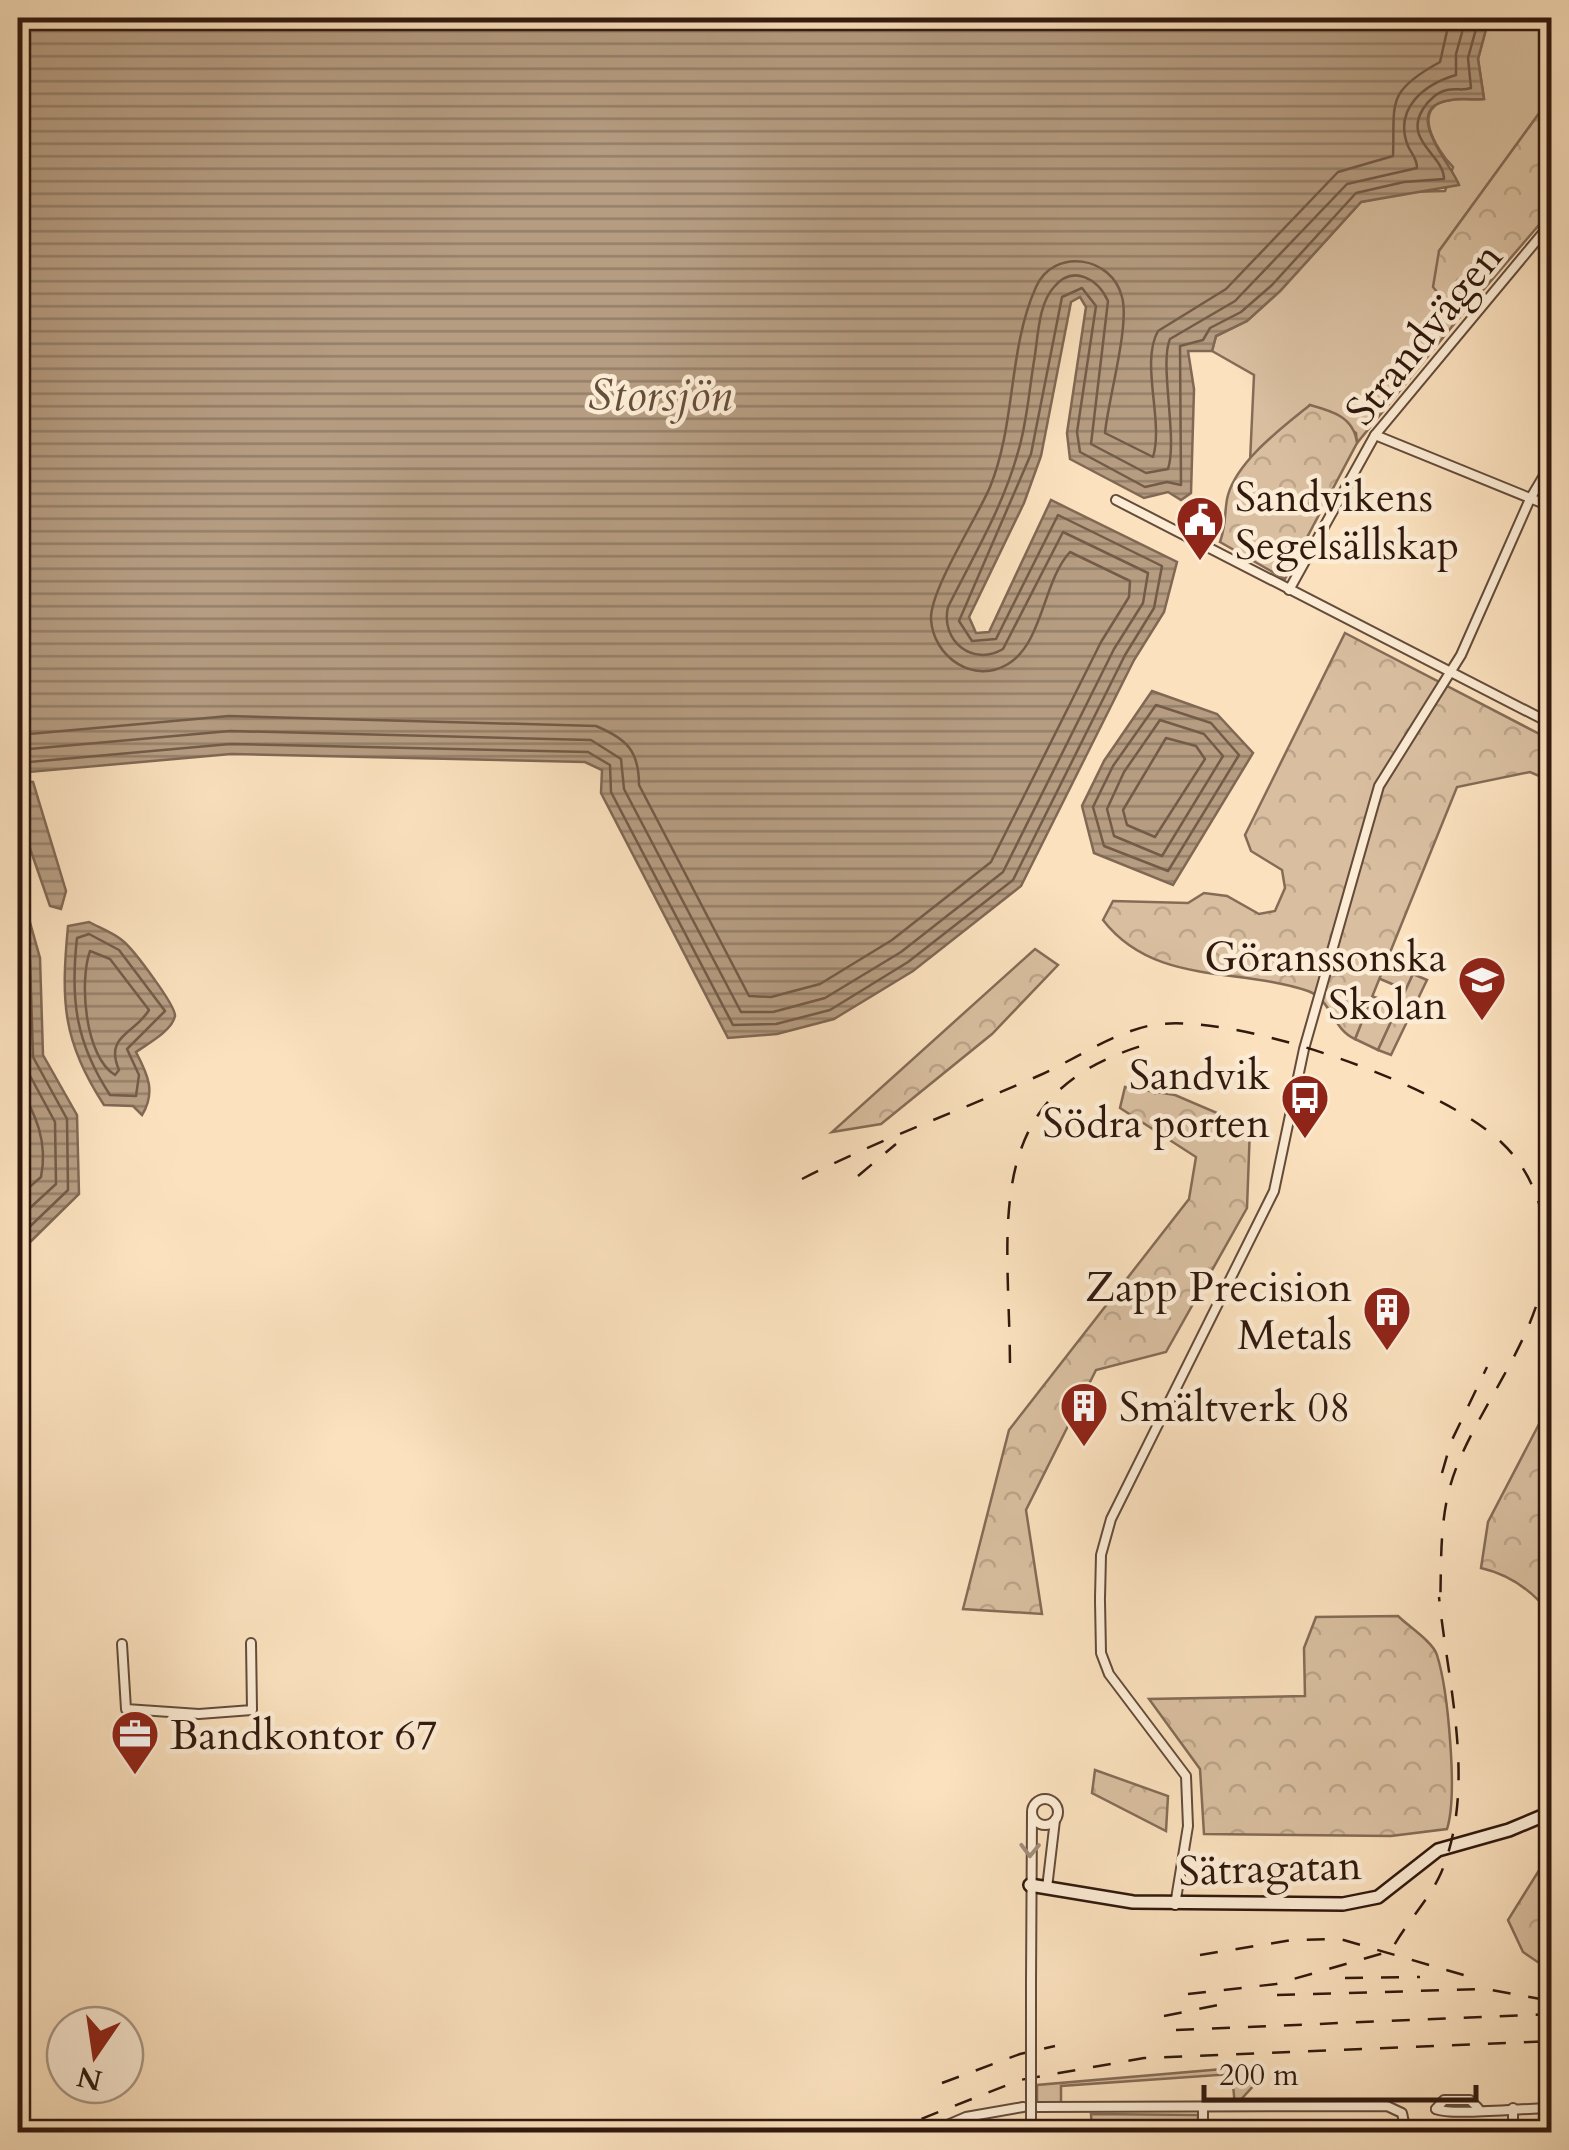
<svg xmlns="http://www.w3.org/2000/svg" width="1569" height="2150" font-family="Cardo,serif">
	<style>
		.green { fill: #d9bfa0; stroke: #856c57; stroke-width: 2.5 }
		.forest { fill: url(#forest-crowns); stroke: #856c57; stroke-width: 2.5 }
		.water { fill: url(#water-rules); stroke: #816854; stroke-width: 2.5 }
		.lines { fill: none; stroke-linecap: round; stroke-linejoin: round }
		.shore { stroke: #745b48; stroke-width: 2.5 }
		.street-casing { stroke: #644b3a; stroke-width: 12 }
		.secondary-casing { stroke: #31190e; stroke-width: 16 }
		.street { stroke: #fcecd5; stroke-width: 8 }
		.secondary { stroke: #fcecd5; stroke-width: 11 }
		.rail { stroke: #31190e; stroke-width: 2.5; stroke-dasharray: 18 18; stroke-linecap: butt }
		.street-bridge-casing { stroke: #644b3a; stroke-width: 12; stroke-linecap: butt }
		.street-bridge { stroke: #fcecd5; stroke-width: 8 }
		.oneway { stroke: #a18d7b }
		.labels { text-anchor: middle; stroke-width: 9; stroke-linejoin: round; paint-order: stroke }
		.street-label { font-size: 42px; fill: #31190e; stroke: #fcecd5 }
		.poi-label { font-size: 42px; fill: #31190e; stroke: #fcecd5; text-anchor: start }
		.water-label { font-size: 45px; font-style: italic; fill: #664e3c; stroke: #fcecd5 }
	</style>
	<defs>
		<pattern id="forest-crowns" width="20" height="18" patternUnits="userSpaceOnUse" patternTransform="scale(2.5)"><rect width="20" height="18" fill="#d9bfa0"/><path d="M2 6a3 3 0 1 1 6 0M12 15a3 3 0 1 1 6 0" fill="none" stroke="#bba489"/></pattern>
		<pattern id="water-rules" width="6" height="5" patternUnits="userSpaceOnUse" patternTransform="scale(2.5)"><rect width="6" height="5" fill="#b69d82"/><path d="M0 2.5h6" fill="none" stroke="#957f69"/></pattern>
	</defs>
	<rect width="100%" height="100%" fill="#fbe1be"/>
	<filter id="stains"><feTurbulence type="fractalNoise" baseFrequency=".002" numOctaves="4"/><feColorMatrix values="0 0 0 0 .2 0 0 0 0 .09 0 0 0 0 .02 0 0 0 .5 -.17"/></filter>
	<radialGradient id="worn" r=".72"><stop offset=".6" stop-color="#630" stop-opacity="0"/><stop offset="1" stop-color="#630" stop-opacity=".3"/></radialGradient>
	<g class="green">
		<path d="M1489 18H1551V97L1439 251 1451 312 1459 318 1357 443 1356 433 1310 405 1250 462 1254 375 1212 351 1216 336 1247 321 1280 291 1361 202 1406 192 1445 191 1453 167C1437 151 1408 105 1451 100 1462 98 1473 100 1484 99L1478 59Z"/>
		<path d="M1384 962 1413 974 1406 990 1378 978Z"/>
		<path d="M1371 996 1399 1005 1378 1050 1355 1039Z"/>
		<path d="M1258 2066 1248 2071 1255 2084 1235 2106 1232 2074 1061 2086V2108L1037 2107V2085Z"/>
		<path d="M1091 2114 1198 2115V2132H1092Z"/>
	</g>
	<g class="forest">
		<path d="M1551 97V211L1459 318 1433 287 1439 251Z"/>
		<path d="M1310 405C1332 411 1354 417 1357 443L1285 579 1220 542C1227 522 1224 509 1228 495 1238 460 1283 427 1310 405Z"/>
		<path d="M1345 633 1551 740V781L1530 772 1457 787 1355 1039C1332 1029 1332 1000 1308 991 1238 967 1154 986 1103 920L1113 901 1188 903 1204 893 1227 896 1259 914 1275 911 1285 888 1282 870 1251 851 1245 835Z"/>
		<path d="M1035 949 1058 965 992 1034 881 1124 832 1132Z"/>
		<path d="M1413 974 1427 980 1391 1055 1378 1050Z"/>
		<path d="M1125 1087 1175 1095 1250 1127 1247 1208 1166 1352 1096 1370 1026 1510 1042 1614 963 1609 1009 1430 1189 1199 1196 1157 1120 1108Z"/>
		<path d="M1551 1401V1615C1533 1591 1511 1575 1481 1568L1488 1522Z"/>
		<path d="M1398 1616C1408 1626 1433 1642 1437 1655 1448 1690 1458 1795 1447 1829L1391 1836 1204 1834 1200 1769 1149 1699 1305 1696 1304 1648 1316 1617Z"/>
		<path d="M1095 1770 1168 1796 1166 1831 1092 1793Z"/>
		<path d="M1551 1851V1971L1523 1952 1508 1920Z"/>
	</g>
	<g class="water">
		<path d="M18 18H1489L1478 59 1484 99C1473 100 1461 98 1451 100 1397 107 1453 166 1459 185L1361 202 1280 291 1247 321 1216 336 1212 351H1188L1194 389 1191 493 1181 500 1168 492 1144 498 1070 459 1067 433 1086 307 1080 297 1071 302 1041 456 1024 503 969 617 976 633 989 632 1051 500 1177 562 1164 612 1134 660 1021 886 913 971 834 1019 777 1034 728 1038 601 793 602 770 585 762 231 754 18 773Z"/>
		<path d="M1152 691 1217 714 1253 753 1173 885 1094 853 1082 806 1104 761Z"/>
		<path d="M18 781 33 782 66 891 61 909 50 906 18 814Z"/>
		<path d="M18 880 40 958 43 1055 77 1115 79 1194 18 1254Z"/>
		<path d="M89 922C100 928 114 933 123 941 134 950 176 1006 175 1016 172 1031 147 1044 136 1052 148 1075 156 1092 142 1115L133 1106 104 1105C62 1041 61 1001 68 926Z"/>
	</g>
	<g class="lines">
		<g class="shore">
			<path d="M1156 705 1211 723 1239 755 1168 871 1104 846 1093 807 1113 766Z"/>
			<path d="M1160 720 1204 734 1223 756 1162 856 1114 836 1107 809 1124 772Z"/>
			<path d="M18 735 229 716 596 726C627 739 639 751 639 785L749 996 771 997 820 984 892 940 991 862 1101 642 1129 597 1130 581 1070 552C1043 581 1043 643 1008 664 974 685 933 657 931 619 930 590 977 518 990 487 1016 424 1008 349 1036 287 1054 247 1112 256 1122 297 1130 325 1108 400 1105 433L1153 457C1164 421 1140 363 1158 331L1226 289 1338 172 1393 156C1395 103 1385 92 1440 62L1450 18"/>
			<path d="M1166 738 1196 746 1205 759 1155 837 1127 825 1123 810Z"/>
			<path d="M18 750 230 731 591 740 621 759 624 789 741 1012H773L825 998 901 952 1003 872 1114 649 1143 603 1148 573 1063 532 1003 649C973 667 940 641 948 607 973 557 1003 507 1018 452 1027 423 1029 391 1034 361 1038 339 1038 304 1054 287 1073 264 1098 279 1108 301L1091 444 1146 473 1168 469C1178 438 1159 364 1170 339L1235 301 1347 184 1417 168C1417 158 1412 155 1408 146 1393 108 1425 84 1456 75V54L1466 18"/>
			<path d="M18 763 230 744 588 752 610 765 611 792 733 1025 776 1024 830 1010 908 962 1013 880 1125 655 1154 608 1162 566 1058 515 996 639 972 641 959 621 1031 454 1062 297 1082 288 1096 306 1077 432 1080 452 1145 487 1167 482 1181 485 1180 346 1203 340 1210 328 1241 312 1272 285 1356 193 1404 182 1444 179C1444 155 1403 141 1423 109 1428 101 1437 92 1447 90 1456 88 1463 91 1471 88L1468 58 1479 18"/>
			<path d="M18 915 30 960 33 1057 67 1119 68 1190 18 1238"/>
			<path d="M89 934 119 950 165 1011 127 1049 139 1075 136 1096 110 1095C76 1043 70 1000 77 938Z"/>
			<path d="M90 951 110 959 149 1010C135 1034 104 1035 119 1070L115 1075C85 1057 79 982 90 951Z"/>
			<path d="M18 960 21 1059 55 1122 56 1184 18 1219"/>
			<path d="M18 1085C36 1114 48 1142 41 1177L18 1197"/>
		</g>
		<g class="street-casing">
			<g id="street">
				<path d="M1375 435 1552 507"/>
				<path d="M1116 500 1552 724"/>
				<path d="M1289 590 1375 435 1552 222"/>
				<path d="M1100 1598 1101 1555 1111 1519 1274 1191 1304 1049 1379 786 1461 655 1530 499 1552 462"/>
				<path d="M1100 1601 1101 1653 1109 1674 1186 1776 1188 1826 1175 1905"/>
				<path d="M122 1644 126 1709 199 1714 252 1710 251 1643"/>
				<circle cx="1045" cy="1812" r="13"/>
				<path d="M1047 1888 1055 1820"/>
				<path d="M1031 1982 1032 1814"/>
				<path d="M1037 2107 1387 2106 1402 2113 1406 2132"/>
				<path d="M1513 2108V2132"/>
				<path d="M1436 2109C1452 2116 1526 2108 1552 2108"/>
				<path d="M1436 2109 1444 2100H1470L1478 2108"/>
				<path d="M1203 2110V2132"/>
				<path d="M931 2132 966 2117 1023 2107"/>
			</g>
		</g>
		<g class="secondary-casing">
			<path id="secondary" d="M1030 1885 1133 1902 1343 1904 1378 1897 1438 1850 1509 1830 1552 1812"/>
		</g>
		<use href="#street" class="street"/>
		<use href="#secondary" class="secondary"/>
		<g class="rail">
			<path d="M858 1176 896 1144"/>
			<path d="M802 1179C878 1140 959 1111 1038 1076 1074 1060 1109 1035 1148 1026 1227 1008 1442 1085 1501 1142 1529 1168 1544 1205 1546 1243 1550 1322 1485 1395 1457 1466 1438 1513 1442 1559 1440 1608"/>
			<path d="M1010 1363C1009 1222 979 1092 1148 1044"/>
			<path d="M1442 1473 1451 1442 1487 1367"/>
			<path d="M1200 1955 1292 1940 1340 1939 1467 1976"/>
			<path d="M1345 1978 1420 1977"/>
			<path d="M1188 1994 1276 1984 1391 1951C1405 1924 1429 1900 1441 1873 1477 1787 1448 1686 1439 1597"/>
			<path d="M1277 1995 1486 1989 1552 2001"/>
			<path d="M1164 2016 1233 2002"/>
			<path d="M1176 2030 1552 2014"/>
			<path d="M942 2083 1020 2054 1055 2046"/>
			<path d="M888 2132 1020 2080 1144 2058 1552 2041"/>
		</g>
		<g class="street-bridge-casing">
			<path id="street-bridge" d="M1031 2132V1982"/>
		</g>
		<use href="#street-bridge" class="street-bridge"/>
	</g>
	<defs><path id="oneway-chevron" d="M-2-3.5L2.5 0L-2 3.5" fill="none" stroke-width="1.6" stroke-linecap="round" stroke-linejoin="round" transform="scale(2.5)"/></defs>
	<use class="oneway" href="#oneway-chevron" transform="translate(1030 1850) rotate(91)"/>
	<defs>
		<g id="civic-pin" transform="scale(2.5)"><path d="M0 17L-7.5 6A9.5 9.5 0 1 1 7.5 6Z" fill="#8f2418" stroke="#fcecd5"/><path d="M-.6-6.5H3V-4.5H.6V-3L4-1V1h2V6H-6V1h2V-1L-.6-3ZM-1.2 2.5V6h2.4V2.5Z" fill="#fff"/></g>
		<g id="school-pin" transform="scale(2.5)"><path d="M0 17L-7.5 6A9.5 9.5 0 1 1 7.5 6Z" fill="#8f2418" stroke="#fcecd5"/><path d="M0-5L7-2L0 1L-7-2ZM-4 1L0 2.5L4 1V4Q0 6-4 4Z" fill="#fff"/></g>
		<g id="bus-pin" transform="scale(2.5)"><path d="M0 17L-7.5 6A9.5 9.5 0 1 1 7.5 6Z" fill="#8f2418" stroke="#fcecd5"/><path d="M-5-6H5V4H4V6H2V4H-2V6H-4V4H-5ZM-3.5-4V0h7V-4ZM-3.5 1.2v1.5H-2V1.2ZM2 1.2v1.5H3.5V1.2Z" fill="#fff"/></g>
		<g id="building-pin" transform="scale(2.5)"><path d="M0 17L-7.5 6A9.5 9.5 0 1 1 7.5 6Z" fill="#8f2418" stroke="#fcecd5"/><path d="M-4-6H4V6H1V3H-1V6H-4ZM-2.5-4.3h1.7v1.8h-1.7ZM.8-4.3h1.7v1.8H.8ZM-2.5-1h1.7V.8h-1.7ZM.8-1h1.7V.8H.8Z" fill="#fff"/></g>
		<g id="office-pin" transform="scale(2.5)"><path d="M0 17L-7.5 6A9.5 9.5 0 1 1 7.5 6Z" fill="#8f2418" stroke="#fcecd5"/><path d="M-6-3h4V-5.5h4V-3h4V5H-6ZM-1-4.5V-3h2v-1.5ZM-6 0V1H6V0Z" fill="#fff"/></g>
	</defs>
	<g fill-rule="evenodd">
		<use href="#civic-pin" x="1200" y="520"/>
		<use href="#school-pin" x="1482" y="980"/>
		<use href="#bus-pin" x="1305" y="1098"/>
		<use href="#building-pin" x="1387" y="1310"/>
		<use href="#building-pin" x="1084" y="1406"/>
		<use href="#office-pin" x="135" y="1734"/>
	</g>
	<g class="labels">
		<g class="street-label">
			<text transform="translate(1423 333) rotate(-51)" y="15">Strandvägen</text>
			<text transform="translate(1270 1867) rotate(-2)" y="15">Sätragatan</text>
		</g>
		<g class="poi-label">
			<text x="1235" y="511">Sandvikens<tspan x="1235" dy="48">Segelsällskap</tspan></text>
			<text x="1447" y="971" text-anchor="end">Göranssonska<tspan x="1447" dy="48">Skolan</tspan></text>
			<text x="1270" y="1089" text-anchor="end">Sandvik<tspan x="1270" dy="48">Södra porten</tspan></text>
			<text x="1352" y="1301" text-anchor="end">Zapp Precision<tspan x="1352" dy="48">Metals</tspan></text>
			<text x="1119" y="1421">Smältverk 08</text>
			<text x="170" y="1749">Bandkontor 67</text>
		</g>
		<g class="water-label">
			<text x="660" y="410">Storsjön</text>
		</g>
	</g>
	<rect width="1569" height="2150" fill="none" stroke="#fbe1be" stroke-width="60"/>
	<rect x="20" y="20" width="1529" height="2110" fill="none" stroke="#31190e" stroke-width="5"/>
	<rect x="30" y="30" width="1509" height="2090" fill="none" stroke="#31190e" stroke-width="2.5"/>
	<g transform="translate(95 2055) rotate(193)"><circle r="48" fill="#fcecd5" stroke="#ab9885" stroke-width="2.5"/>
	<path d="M0-8L18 38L0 25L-18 38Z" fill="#8f2418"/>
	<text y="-15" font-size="28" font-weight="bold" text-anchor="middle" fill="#31190e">N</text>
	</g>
	<path d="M1204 2085v15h272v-15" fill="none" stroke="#31190e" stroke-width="5"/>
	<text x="1219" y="2085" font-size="30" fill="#31190e" stroke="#fcecd5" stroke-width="8" paint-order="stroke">200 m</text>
	<rect width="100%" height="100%" filter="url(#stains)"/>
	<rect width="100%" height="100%" fill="url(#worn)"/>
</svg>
